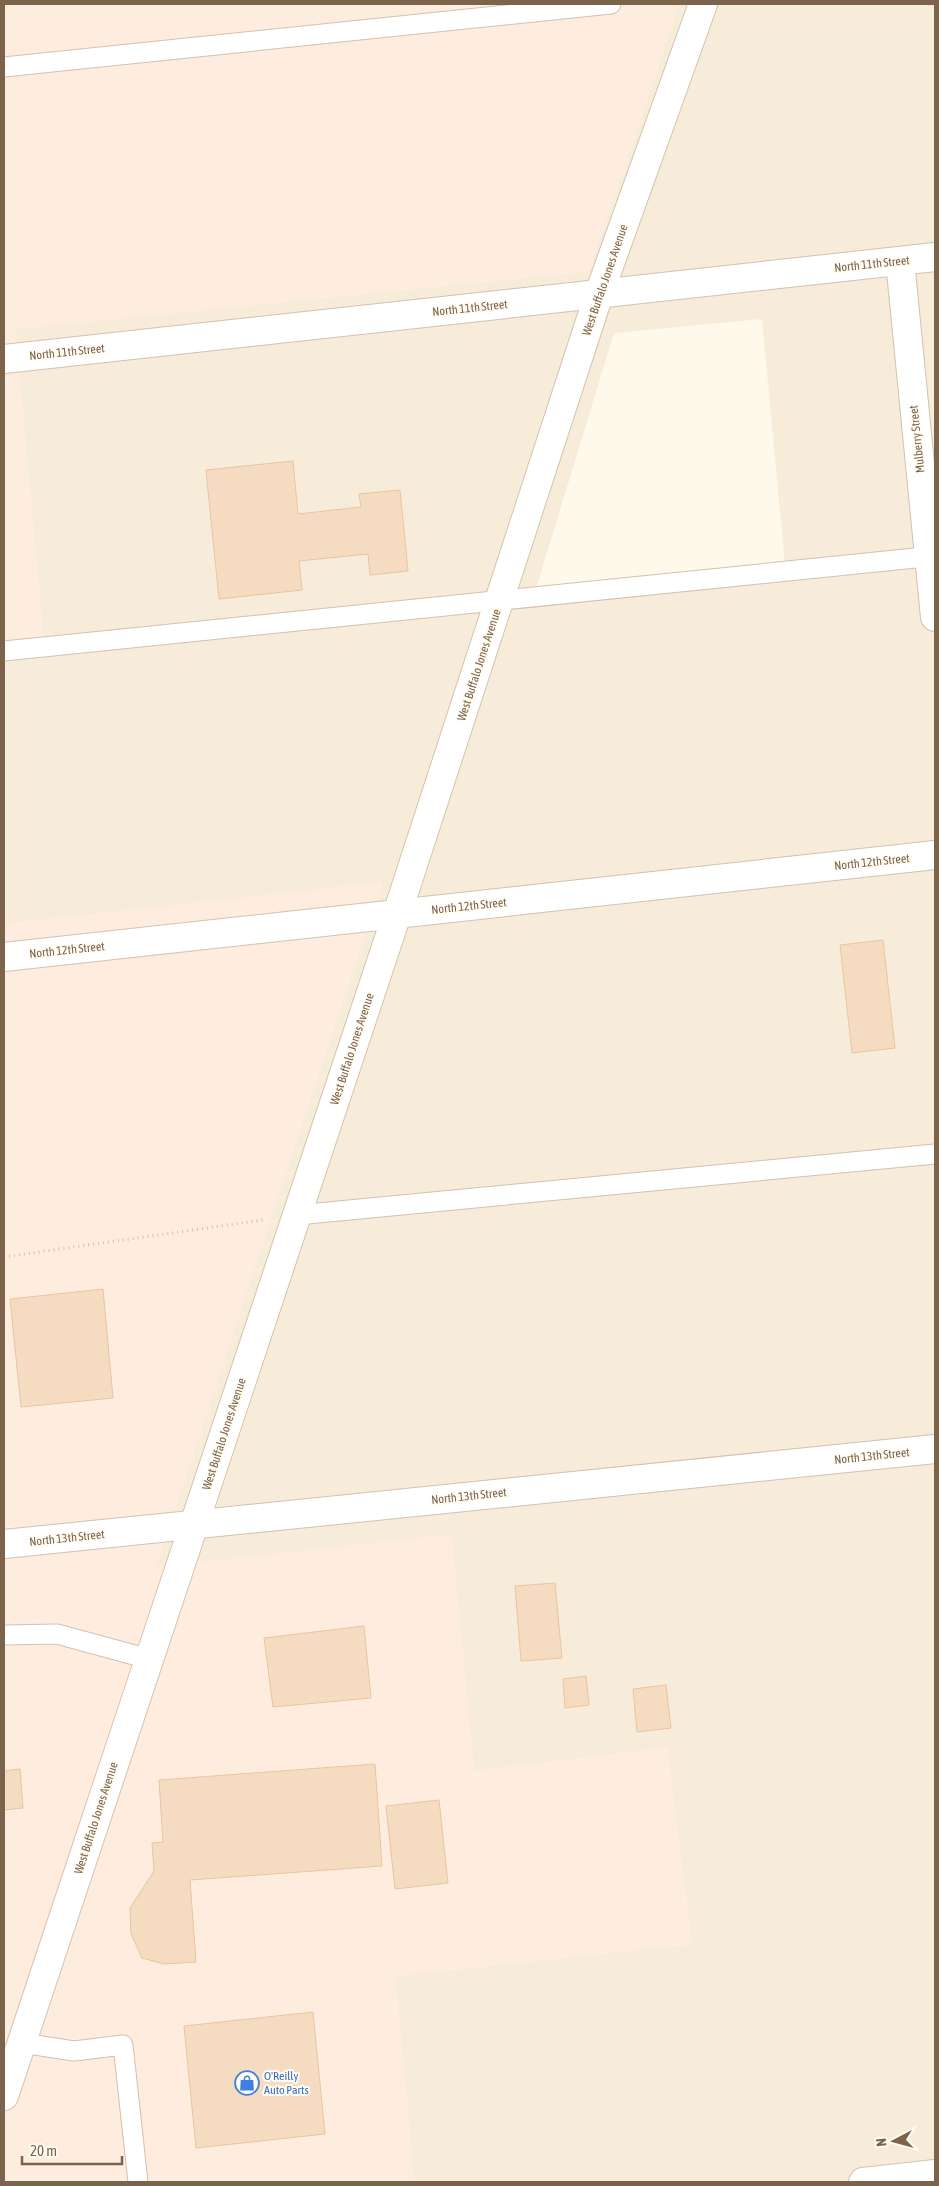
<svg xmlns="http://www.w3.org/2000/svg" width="939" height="2186" font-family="'Asap Condensed',sans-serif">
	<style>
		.residential { fill: #f6ecd9; fill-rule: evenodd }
		.commercial { fill: #feecde }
		.building { fill: #f5dcc1; stroke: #e9c5a0 }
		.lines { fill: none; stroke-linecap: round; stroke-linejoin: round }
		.lane-casing { stroke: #d2c2af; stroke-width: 21 }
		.street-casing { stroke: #d2c2af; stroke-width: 30 }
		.secondary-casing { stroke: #d5c4ac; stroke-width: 30 }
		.path { stroke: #dbc0a3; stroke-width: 3; stroke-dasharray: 1 4; stroke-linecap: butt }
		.lane { stroke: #fff; stroke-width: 19 }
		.street { stroke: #fff; stroke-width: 28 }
		.secondary { stroke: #fff; stroke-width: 28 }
		.labels { text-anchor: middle; stroke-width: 4; stroke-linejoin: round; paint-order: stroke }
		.street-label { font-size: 12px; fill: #7c634b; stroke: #fffcf3 }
		.shop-label { font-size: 12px; fill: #366cbe; stroke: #fffcf3; text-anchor: start }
	</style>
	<rect width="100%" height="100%" fill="#fef9eb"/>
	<path class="residential" d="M679 4H935V2182H414L395 1976 692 1944 667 1748 474 1771 451 1535 155 1568 382 883 4 924V650L44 646 15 329 589 271ZM762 319 785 564 535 592 614 333Z"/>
	<g class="commercial">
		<path d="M4 4H679L589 271 15 329 44 646 4 650Z"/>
		<path d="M382 882 156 1567 452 1534 474 1771 667 1748 692 1944 395 1976 414 2182H4V924Z"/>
	</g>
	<g class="building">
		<path d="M293 461 298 514 361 507 359 494 400 490 408 571 370 575 368 554 299 561 302 590 219 599 206 470Z"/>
		<path d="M883 940 895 1048 852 1053 840 945Z"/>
		<path d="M103 1289 113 1398 21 1407 10 1299Z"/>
		<path d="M555 1583 562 1658 521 1661 515 1586Z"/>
		<path d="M364 1626 371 1698 273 1707 264 1638Z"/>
		<path d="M586 1676 589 1705 565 1708 563 1679Z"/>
		<path d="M666 1685 671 1728 637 1732 633 1689Z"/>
		<path d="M375 1764 382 1866 190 1880 196 1962 164 1964 142 1958 131 1934 130 1908 154 1871 152 1843 163 1842 159 1780Z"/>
		<path d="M20 1769 23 1808 4 1810V1771Z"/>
		<path d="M439 1800 448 1883 395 1889 386 1806Z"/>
		<path d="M313 2012 325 2134 196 2148 184 2026Z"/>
	</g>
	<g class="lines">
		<g class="lane-casing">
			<g id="lane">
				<path d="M4 67 611 4"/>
				<path d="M4 651 935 556"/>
				<path d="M297 1215 935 1154"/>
				<path d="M4 1635 57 1634 149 1659"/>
				<path d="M22 2043 74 2051 123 2045 138 2182"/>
			</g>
		</g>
		<g class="street-casing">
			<g id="street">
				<path d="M900 261 935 617"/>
				<path d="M4 359 935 257"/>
				<path d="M4 957 935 855"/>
				<path d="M4 1544 935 1449"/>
			</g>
		</g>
		<g class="secondary-casing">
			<g id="secondary">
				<path d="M4 2096 397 914 599 294 703 4"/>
				<path d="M863 2182 935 2174"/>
			</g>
		</g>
		<path class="path" d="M4 1257 263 1220"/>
		<use href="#lane" class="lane"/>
		<use href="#street" class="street"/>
		<use href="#secondary" class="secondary"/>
	</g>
	<defs>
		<g id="shop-ring" transform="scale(1.25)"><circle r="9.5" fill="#fffcf3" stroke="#3f7fe0" stroke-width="1.5"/><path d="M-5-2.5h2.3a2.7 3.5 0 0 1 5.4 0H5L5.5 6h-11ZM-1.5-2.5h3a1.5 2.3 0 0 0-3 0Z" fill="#3f7fe0"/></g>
	</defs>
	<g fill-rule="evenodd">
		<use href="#shop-ring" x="247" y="2083"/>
	</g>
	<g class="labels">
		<g class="street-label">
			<text transform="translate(872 264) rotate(-6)" y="4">North 11th Street</text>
			<text transform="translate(605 280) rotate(-71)" y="4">West Buffalo Jones Avenue</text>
			<text transform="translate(470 308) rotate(-6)" y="4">North 11th Street</text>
			<text transform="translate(67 352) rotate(-6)" y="4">North 11th Street</text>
			<text transform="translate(917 439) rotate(-96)" y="4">Mulberry Street</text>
			<text transform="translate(479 665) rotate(-72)" y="4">West Buffalo Jones Avenue</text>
			<text transform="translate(872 862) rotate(-6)" y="4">North 12th Street</text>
			<text transform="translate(469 906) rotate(-6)" y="4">North 12th Street</text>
			<text transform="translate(67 950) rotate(-6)" y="4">North 12th Street</text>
			<text transform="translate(352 1049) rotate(-72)" y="4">West Buffalo Jones Avenue</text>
			<text transform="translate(224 1434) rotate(-72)" y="4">West Buffalo Jones Avenue</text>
			<text transform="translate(872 1456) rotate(-6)" y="4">North 13th Street</text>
			<text transform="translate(469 1496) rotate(-6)" y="4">North 13th Street</text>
			<text transform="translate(67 1538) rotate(-6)" y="4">North 13th Street</text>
			<text transform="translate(96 1818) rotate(-72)" y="4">West Buffalo Jones Avenue</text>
		</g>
		<g class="shop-label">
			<text x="264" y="2080">O'Reilly<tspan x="264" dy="14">Auto Parts</tspan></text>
		</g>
	</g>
	<rect width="939" height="2186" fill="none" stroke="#7c634b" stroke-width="10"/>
	<g transform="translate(894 2141) rotate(264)" stroke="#fffcf3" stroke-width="4" paint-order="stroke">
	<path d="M0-4L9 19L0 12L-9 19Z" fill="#7c634b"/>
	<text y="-8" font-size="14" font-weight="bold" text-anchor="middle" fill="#7c634b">N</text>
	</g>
	<path d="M22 2156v8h100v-8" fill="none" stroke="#7c634b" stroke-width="2.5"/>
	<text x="30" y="2156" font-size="15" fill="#7c634b" stroke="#fffcf3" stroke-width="4" paint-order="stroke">20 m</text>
</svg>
